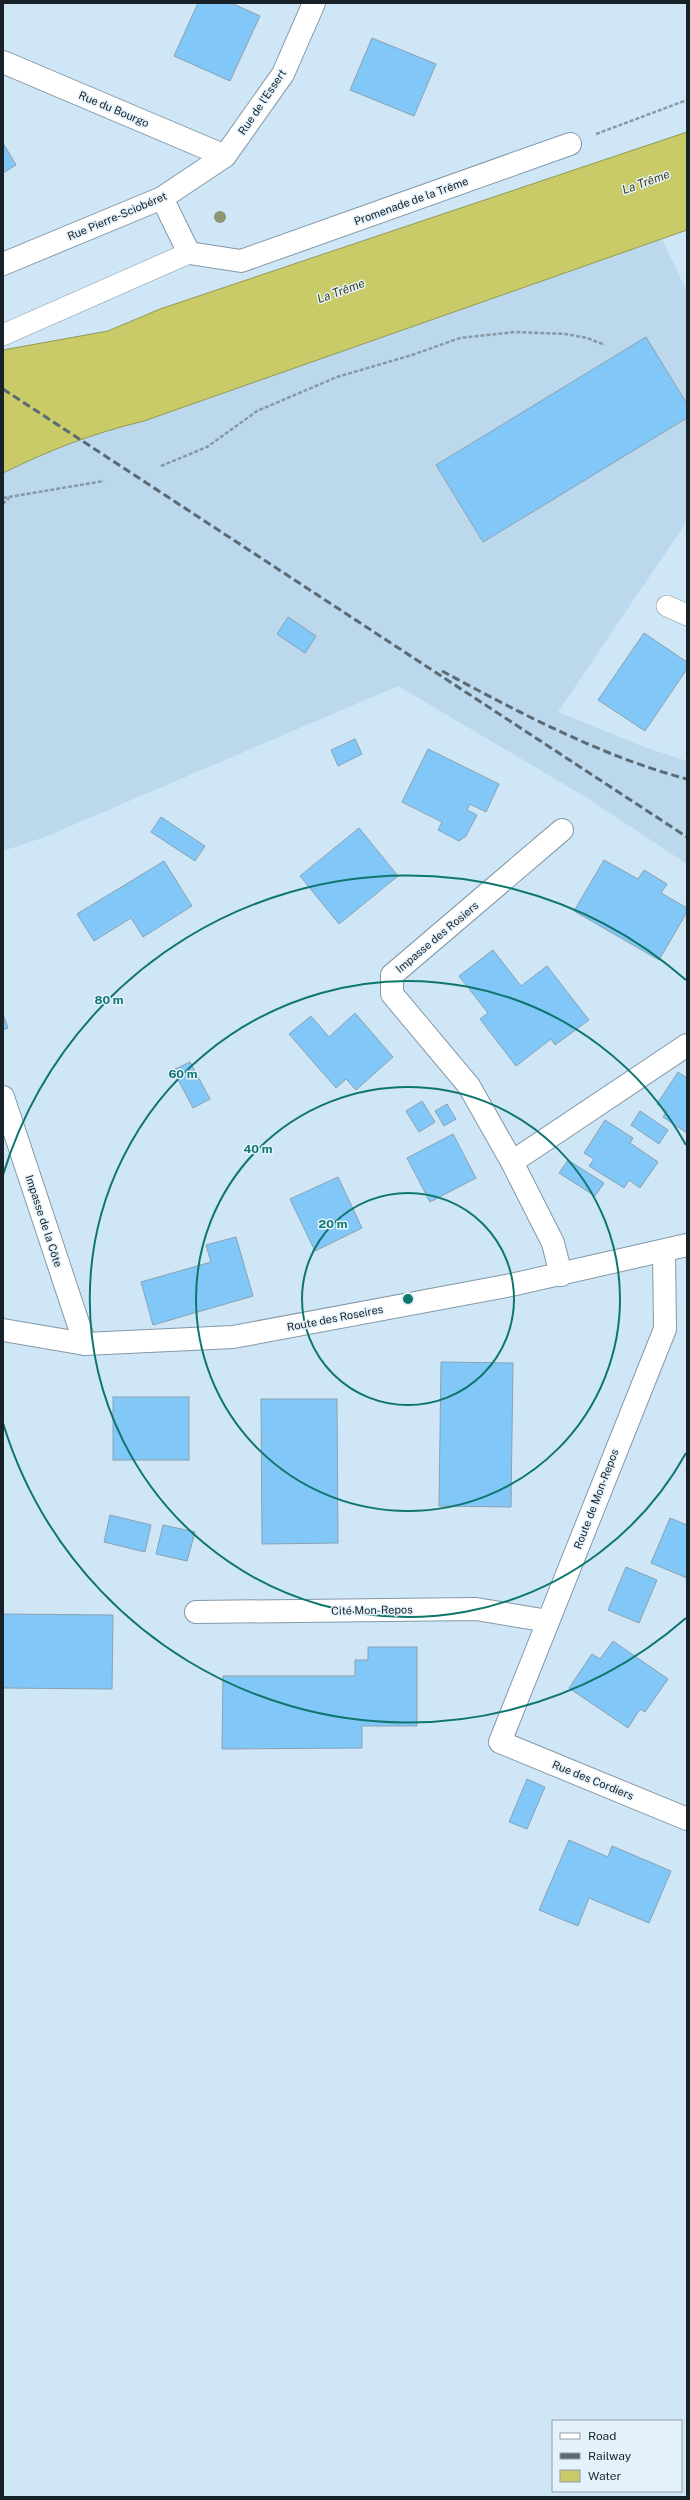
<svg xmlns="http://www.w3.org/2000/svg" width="690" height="2500" font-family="'Public Sans',sans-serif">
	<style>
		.built { fill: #bbd8ed }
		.water { fill: #c8cb67; stroke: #939854 }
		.building { fill: #81c8f8; stroke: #8ba1b0 }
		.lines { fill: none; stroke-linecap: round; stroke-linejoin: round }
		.service-casing { stroke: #8499a8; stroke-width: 22 }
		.minor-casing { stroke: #8499a8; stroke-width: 24 }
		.path { stroke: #8799a5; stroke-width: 2.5; stroke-dasharray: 4 2; stroke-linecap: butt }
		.service { stroke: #fff; stroke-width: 21 }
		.minor { stroke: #fff; stroke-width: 22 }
		.rail { stroke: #5c6a73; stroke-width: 3; stroke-dasharray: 8 4; stroke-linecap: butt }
		.tree { fill: #8c9672 }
		.ring { fill: none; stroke: #0f766e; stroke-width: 2 }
		.labels { text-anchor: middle; stroke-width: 3; stroke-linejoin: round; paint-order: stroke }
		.street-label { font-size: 11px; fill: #182127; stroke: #e4f2fc }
		.water-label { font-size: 12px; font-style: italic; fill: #3d3e13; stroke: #e4f2fc }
		.centre { fill: #0f766e; stroke: #e4f2fc; stroke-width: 2 }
		.ring-label { font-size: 12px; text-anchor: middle; font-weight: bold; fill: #0f766e; stroke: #e4f2fc; stroke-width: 3; stroke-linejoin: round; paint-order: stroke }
	</style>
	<rect width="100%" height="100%" fill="#cfe6f6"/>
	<path class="built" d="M662 239 687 292V521L558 712 644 747 687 761V864L584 796 398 686 45 837 3 851V473L52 449 98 433 144 421Z"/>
	<path class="water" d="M687 132V230L144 421C91 434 52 449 3 473V350L108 331 160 309Z"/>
	<g class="building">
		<path d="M198 3H231L260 16 230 81 174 56Z"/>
		<path d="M372 38 436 64 414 116 350 90Z"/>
		<path d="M3 143 16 165 3 173Z"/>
		<path d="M646 337 687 404V418L483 542 436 465Z"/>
		<path d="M288 617 316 636 305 653 277 634Z"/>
		<path d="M644 633 687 662V669L645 731 598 700Z"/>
		<path d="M355 739 362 754 338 766 331 750Z"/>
		<path d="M428 749 499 784 486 812 470 804 467 810 477 815 466 836 459 841 438 830 442 822 402 802Z"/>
		<path d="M161 817 205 846 195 861 151 832Z"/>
		<path d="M359 828 398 876 339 924 300 876Z"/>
		<path d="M604 860 638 879 644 870 667 884 661 893 687 908V912L659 960 574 911Z"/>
		<path d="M164 861 192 906 143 937 131 918 94 941 77 914Z"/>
		<path d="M493 950 521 986 547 966 589 1020 555 1045 551 1039 516 1066 480 1019 488 1013 459 976Z"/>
		<path d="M355 1013 393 1057 356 1090 346 1079 336 1088 289 1034 311 1016 329 1037Z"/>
		<path d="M3 1014 8 1028 3 1030Z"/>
		<path d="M190 1062 210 1099 193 1108 173 1070Z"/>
		<path d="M678 1072 687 1078V1133L663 1117 667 1111 657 1104Z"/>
		<path d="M422 1101 435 1122 419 1132 406 1111Z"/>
		<path d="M447 1104 456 1119 444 1126 435 1111Z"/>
		<path d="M640 1111 668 1130 659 1144 631 1125Z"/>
		<path d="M605 1120 633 1138 630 1143 658 1162 640 1188 629 1180 624 1188 589 1166 594 1159 584 1153Z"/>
		<path d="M453 1134 476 1178 430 1202 407 1158Z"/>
		<path d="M568 1160 604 1183 595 1196 559 1173Z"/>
		<path d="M338 1177 362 1228 315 1251 290 1199Z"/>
		<path d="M236 1237 253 1296 153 1325 141 1282 211 1262 206 1245Z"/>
		<path d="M441 1362 513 1363 511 1507 439 1506Z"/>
		<rect x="113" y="1397" width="76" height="63"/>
		<path d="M261 1399H337L338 1543 262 1544Z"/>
		<path d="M110 1515 151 1525 145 1552 104 1542Z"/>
		<path d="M670 1518 687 1525V1578L651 1563Z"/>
		<path d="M163 1525 195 1532 187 1561 156 1554Z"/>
		<path d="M626 1567 657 1580 639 1623 608 1610Z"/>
		<path d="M3 1614 113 1615 112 1689 3 1688Z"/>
		<path d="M613 1641 668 1679 645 1712 640 1709 628 1728 569 1688 592 1654 600 1659Z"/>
		<path d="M368 1647H417V1726H362V1748L222 1749 223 1676H355V1660H368Z"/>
		<path d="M527 1779 545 1787 527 1829 509 1822Z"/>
		<path d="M569 1840 608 1857 612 1846 671 1871 649 1923 589 1898 578 1926 539 1910Z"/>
	</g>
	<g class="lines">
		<g class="service-casing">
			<g id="service">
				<path d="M3 335 189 253"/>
				<path d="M667 606 687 615"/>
			</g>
		</g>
		<g class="minor-casing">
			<g id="minor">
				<path d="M3 62 225 156"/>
				<path d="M162 198 189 253 241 261 570 144"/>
				<path d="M3 264 162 198 225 156 283 74 314 3"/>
				<path d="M3 1097 85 1344"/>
				<path d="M512 1162 687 1045"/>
				<path d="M664 1251 665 1329 500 1742 687 1819"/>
				<path d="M561 1275 553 1243 512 1162 469 1086 392 994V975L562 830"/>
				<path d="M3 1330 85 1344 233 1337 511 1285 687 1245"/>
				<path d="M196 1612 476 1609 548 1621"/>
			</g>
		</g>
		<g class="path">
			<path d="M596 134 687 100"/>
			<path d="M161 466 207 447 257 411 337 377 412 355 460 338 515 332 566 334 587 338 605 345"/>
			<path d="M3 498 104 481"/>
			<path d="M3 504 9 498"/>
		</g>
		<use href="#service" class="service"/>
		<use href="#minor" class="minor"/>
		<g class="rail">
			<path d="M3 389 687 837"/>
			<path d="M442 671C518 712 603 757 687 779"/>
		</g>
	</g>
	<circle class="tree" cx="220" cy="217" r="6"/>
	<g class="ring">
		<circle cx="408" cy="1299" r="106"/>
		<circle cx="408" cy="1299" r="212"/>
		<path d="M686 1453A318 318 0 1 1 686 1145"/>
		<path d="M686 1618A423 423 0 0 1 3 1423M3 1175A423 423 0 0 1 686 980"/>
	</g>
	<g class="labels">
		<g class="street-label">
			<text transform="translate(262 102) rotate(-56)" y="4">Rue de l'Essert</text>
			<text transform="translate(114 109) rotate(23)" y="4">Rue du Bourgo</text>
			<text transform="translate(411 201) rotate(-20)" y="4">Promenade de la Trême</text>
			<text transform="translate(117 216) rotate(-23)" y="4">Rue Pierre-Sciobéret</text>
			<text transform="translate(437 937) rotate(-40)" y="4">Impasse des Rosiers</text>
			<text transform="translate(44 1221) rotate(72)" y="4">Impasse de la Côte</text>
			<text transform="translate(335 1318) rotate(-11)" y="4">Route des Roseires</text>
			<text transform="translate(596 1499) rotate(-69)" y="4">Route de Mon-Repos</text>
			<text transform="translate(372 1610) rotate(-1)" y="4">Cité Mon-Repos</text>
			<text transform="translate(593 1780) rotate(22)" y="4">Rue des Cordiers</text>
		</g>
		<g class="water-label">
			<text transform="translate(646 182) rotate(-20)" y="4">La Trême</text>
			<text transform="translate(341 291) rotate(-20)" y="4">La Trême</text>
		</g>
	</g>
	<circle cx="408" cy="1299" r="6" class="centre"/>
	<g class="ring-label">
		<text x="109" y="1004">80 m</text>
		<text x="183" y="1078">60 m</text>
		<text x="258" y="1153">40 m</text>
		<text x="333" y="1228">20 m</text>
	</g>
	<rect width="690" height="2500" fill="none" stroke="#182127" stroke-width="8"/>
	<rect x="552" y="2420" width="130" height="72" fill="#e4f2fc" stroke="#929ea7"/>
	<rect x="560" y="2433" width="20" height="6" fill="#ffffff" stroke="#929ea7"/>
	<text x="588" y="2440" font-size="12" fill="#182127">Road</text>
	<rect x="560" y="2453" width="20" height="6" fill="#5c6a73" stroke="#929ea7"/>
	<text x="588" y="2460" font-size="12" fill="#182127">Railway</text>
	<rect x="560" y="2470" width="20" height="12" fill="#c8cb67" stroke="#929ea7"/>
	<text x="588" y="2480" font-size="12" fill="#182127">Water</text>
</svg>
